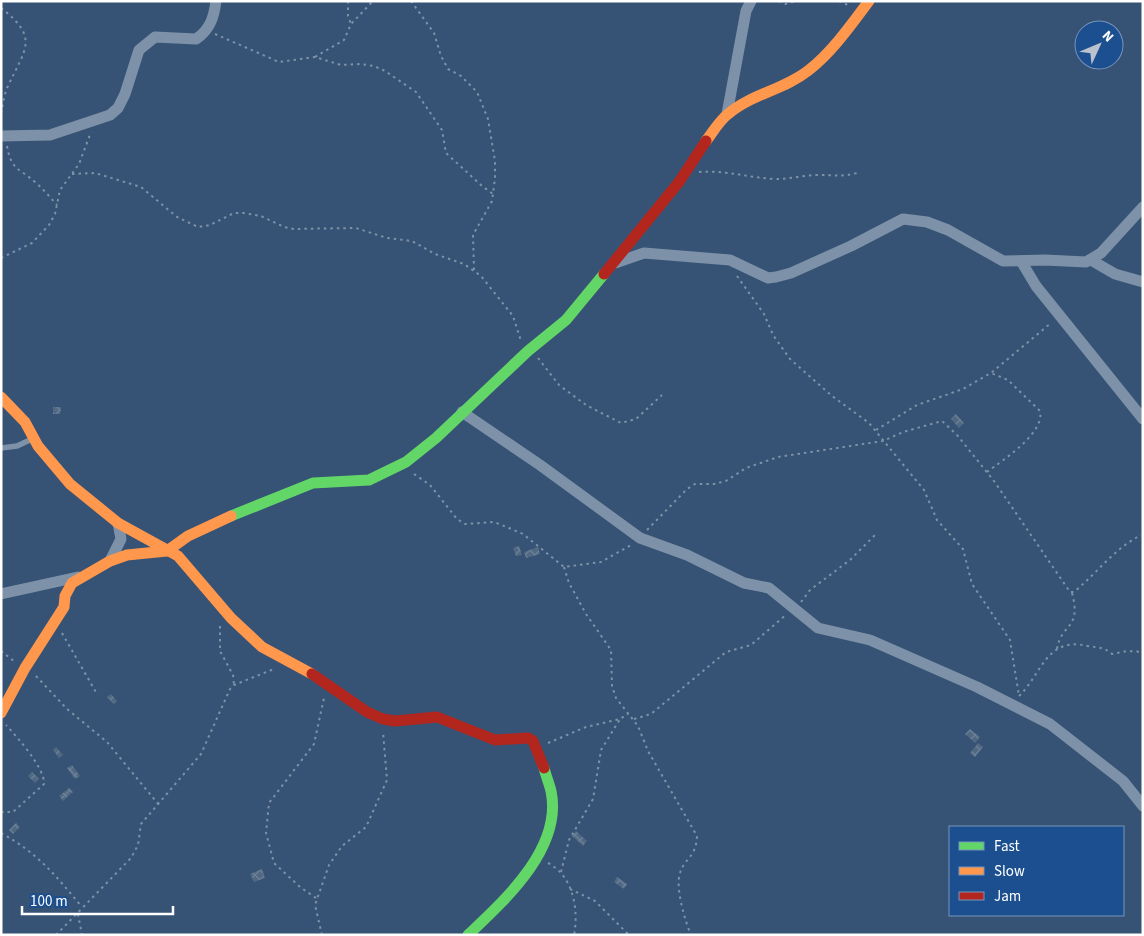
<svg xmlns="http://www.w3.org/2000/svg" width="1144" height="936" font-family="'Source Sans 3',sans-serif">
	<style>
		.building { fill: url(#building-cross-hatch) }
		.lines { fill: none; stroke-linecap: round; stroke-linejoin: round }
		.path { stroke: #7d92a8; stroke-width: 2; stroke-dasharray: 2.5 4; stroke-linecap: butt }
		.lane { stroke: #7d92a8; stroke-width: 5.5 }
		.street { stroke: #7d92a8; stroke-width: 11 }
		.fast { stroke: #63d668; stroke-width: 11 }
		.slow { stroke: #ff974d; stroke-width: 11 }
		.jam { stroke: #b3261e; stroke-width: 11 }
	</style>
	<defs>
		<pattern id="building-cross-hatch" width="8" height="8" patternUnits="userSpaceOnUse" patternTransform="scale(1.25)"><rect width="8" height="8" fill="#526984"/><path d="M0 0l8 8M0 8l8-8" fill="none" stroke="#6c8096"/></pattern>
	</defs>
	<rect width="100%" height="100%" fill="#365274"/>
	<g class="building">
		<path d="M53 407H61L60 414H53Z"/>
		<path d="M956 414 964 423 959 428 951 419Z"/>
		<path d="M519 546 522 555 516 556 513 548Z"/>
		<path d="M538 547 540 554 526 558 524 552Z"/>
		<path d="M111 694 117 701 114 704 107 697Z"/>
		<path d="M970 729 980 737 975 743 965 734Z"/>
		<path d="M978 743 983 747 975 757 970 753Z"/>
		<path d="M56 747 63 755 59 758 53 750Z"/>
		<path d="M72 765 80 776 75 779 67 768Z"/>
		<path d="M32 772 39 779 35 783 28 776Z"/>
		<path d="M69 788 73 792 63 801 59 796Z"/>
		<path d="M16 823 20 827 13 834 9 830Z"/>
		<path d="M576 831 587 841 583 846 572 836Z"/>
		<path d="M262 869 265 878 254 882 250 874Z"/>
		<path d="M617 877 627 884 624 889 614 882Z"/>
	</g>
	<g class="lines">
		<g class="path">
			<path d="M348 1V16L351 24"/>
			<path d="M411 1 434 33 441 56 448 69 461 76 477 92 488 119 495 161V178L492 201 473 235 474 270"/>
			<path d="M779 1 785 4 796 1"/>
			<path d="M839 1 850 6"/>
			<path d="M1 8C40 38 25 49 8 86 4 94 3 104 1 113"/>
			<path d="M215 34 279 62 315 57 341 65 360 64 374 66 385 71 416 92 442 130 446 153 482 186 493 194"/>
			<path d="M315 57 344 40 351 24 373 1"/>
			<path d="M7 146C11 170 19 168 35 182 43 189 50 197 57 205"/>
			<path d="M699 172C728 170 748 178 776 179 790 179 805 175 819 175 833 175 843 177 857 173"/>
			<path d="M72 174 95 173 141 187 177 217 198 227 210 225 234 213H243L261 216 284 227 294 229 356 228 387 238 412 241 435 254 464 264 481 276 513 316 521 341"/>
			<path d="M1 258 32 243 49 225 55 214 60 190 79 164 91 132"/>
			<path d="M737 276 764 314 773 335 790 359 832 396 869 423 924 490 937 520 963 549 972 584 1010 640 1019 696"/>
			<path d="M538 358 559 385 586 405 621 423 636 419 662 395"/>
			<path d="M876 430 917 405 963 389 991 373 1051 323"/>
			<path d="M987 472C1003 460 1045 433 1040 411L1008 380 991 373"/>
			<path d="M414 474 430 485 457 519 465 524 494 522 509 528 523 534 564 567 601 562 631 545"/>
			<path d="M647 530 687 489 695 484H714L726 481 746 468 778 457 883 441 903 432 942 421 957 435 994 481 1070 592H1074C1098 572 1114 549 1141 535"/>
			<path d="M564 567 569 583 586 614 611 650 612 686 616 698 638 726 648 751 697 836C696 858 685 857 680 873 675 887 685 921 691 935"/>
			<path d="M801 602 810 590 850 560 875 535"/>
			<path d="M220 626V651L233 675 234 685"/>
			<path d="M62 633 97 694"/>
			<path d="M1057 649C1061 623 1082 630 1072 593"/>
			<path d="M1 651 15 662"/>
			<path d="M36 676 67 709 107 742 159 805"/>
			<path d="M1019 696C1042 674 1046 636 1088 646 1099 648 1104 647 1112 654L1127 651 1143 652"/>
			<path d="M634 719 651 714 726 652 751 645 787 614"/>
			<path d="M548 743 586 727 620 719 628 714"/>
			<path d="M1 812H13L44 784C45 768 17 737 6 725"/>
			<path d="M1 833C39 854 55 875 82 907"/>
			<path d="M548 863C573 876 579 909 574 935"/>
			<path d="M561 872 569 840 593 799 601 750 620 719"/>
			<path d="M570 889 595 901 629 935"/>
			<path d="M316 898 300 887 274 863 266 833 269 803 314 744 324 698"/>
			<path d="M78 914 82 935"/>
			<path d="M56 935 131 858 138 845 141 824 201 754 230 689 234 685 274 669"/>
			<path d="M322 935 315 905 329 865 342 846 366 827 387 780 383 732"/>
		</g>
		<path class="lane" d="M1 448 17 446 32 439"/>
		<g class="street">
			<path d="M727 114 746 11 751 1"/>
			<path d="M1 136 50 135 110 115 118 108 125 94 139 50 155 37 196 39C210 30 214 17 216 1"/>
			<path d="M1091 260 1115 274 1143 282"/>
			<path d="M1021 261 1036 286 1143 419"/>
			<path d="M615 263 644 253 730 260 768 278 776 277 791 273 851 246 903 219 927 222 948 230 1003 261 1045 260 1086 262 1101 253 1143 207"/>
			<path d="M462 412 540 465 640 538 687 555 744 583 769 588 818 628 870 640 977 687 1050 724 1123 781 1143 806"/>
			<path d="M110 561 121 539 118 523"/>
			<path d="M1 594 78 577"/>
		</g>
		<g class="fast">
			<path d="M231 516 313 483 369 480 406 462 436 438 528 351 566 320 604 274"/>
			<path d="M468 935C505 900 563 848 551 791 549 783 546 776 544 768"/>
		</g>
		<g class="slow">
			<path d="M706 141C713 132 719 121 728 114 751 94 784 90 809 70 832 52 851 25 869 1"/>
			<path d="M1 397 25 422 38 446 70 484 118 523 178 556 231 618 262 647 312 674"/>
			<path d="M1 713 25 668 64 607 65 596 72 583 110 561 127 555 167 551 188 536 231 516"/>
		</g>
		<g class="jam">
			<path d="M604 274 679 182 706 141"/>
			<path d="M312 674 367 712 383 719 395 721 437 717 495 740 528 738 533 741 544 768"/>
		</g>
	</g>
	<rect width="1144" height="936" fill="none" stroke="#ffffff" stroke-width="5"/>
	<rect x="949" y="826" width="175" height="90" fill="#1b4f8f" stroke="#7695bc"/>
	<rect x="959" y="842" width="25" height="8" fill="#63d668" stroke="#7695bc"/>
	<text x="994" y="851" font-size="15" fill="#ffffff">Fast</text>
	<rect x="959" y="867" width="25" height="8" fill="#ff974d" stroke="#7695bc"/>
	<text x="994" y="876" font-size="15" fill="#ffffff">Slow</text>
	<rect x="959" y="892" width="25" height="8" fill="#b3261e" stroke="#7695bc"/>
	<text x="994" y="901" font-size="15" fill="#ffffff">Jam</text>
	<g transform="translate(1099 45) rotate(46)"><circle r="24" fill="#1b4f8f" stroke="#7695bc"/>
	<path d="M0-4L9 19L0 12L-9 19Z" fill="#b9c2ce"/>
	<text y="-8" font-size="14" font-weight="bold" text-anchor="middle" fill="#ffffff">N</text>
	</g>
	<path d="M22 906v8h151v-8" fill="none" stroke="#ffffff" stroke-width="2.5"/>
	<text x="30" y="906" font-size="15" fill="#ffffff" stroke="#1b4f8f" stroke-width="4" paint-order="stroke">100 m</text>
</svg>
